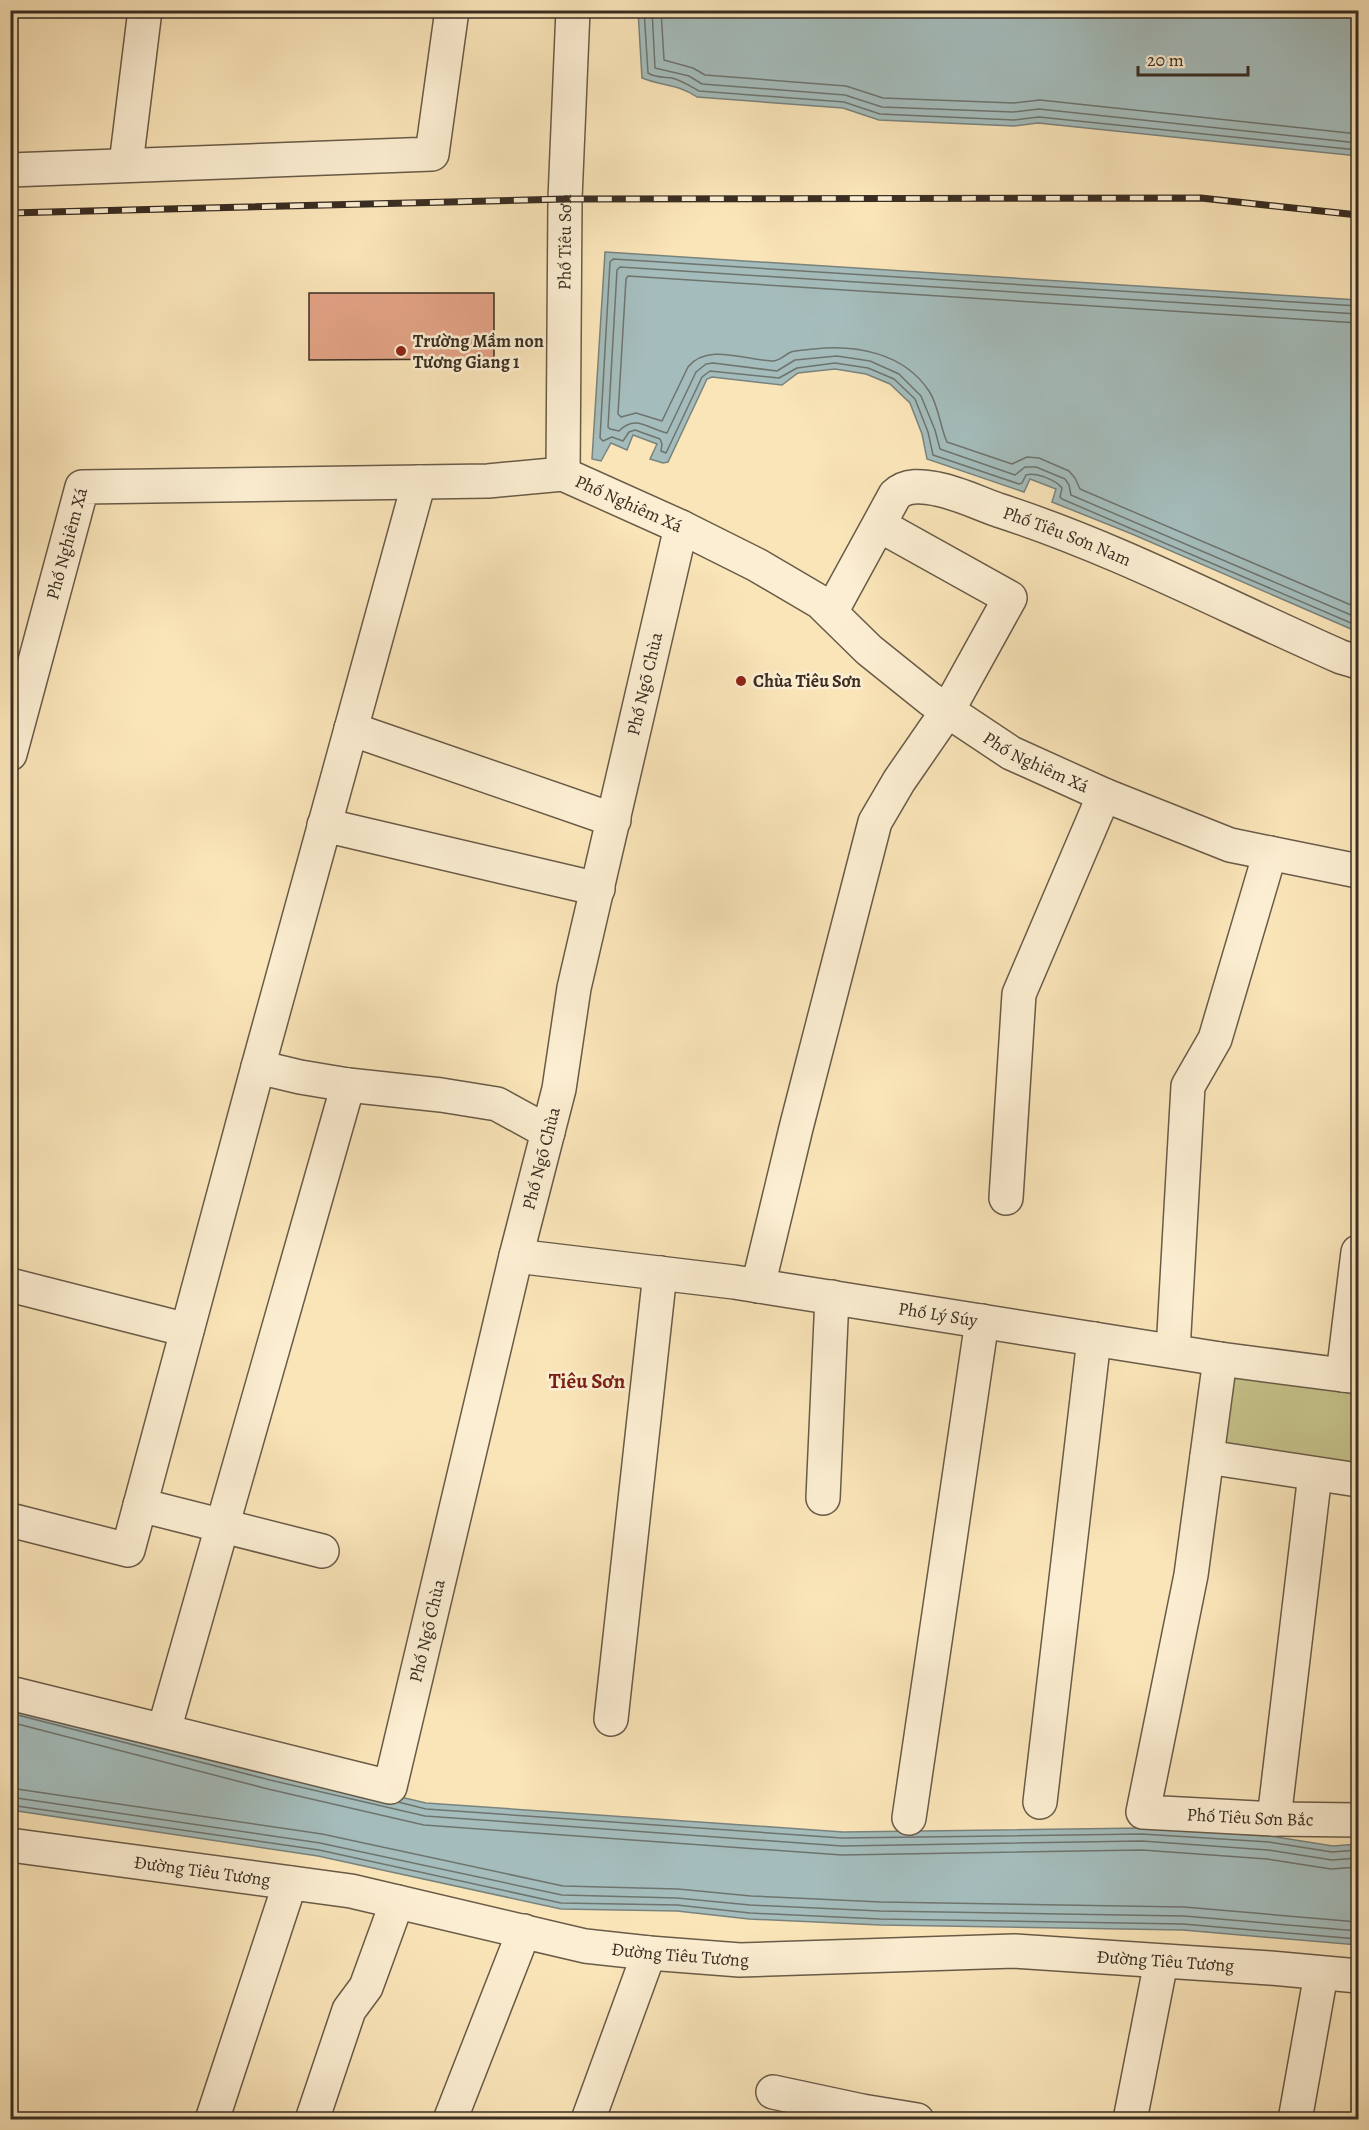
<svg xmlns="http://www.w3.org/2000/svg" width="1369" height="2130" font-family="Alegreya,serif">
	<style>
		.green { fill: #c5c28a; stroke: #7f7856; stroke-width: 1.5 }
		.water { fill: #a4bcbb; stroke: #79837e; stroke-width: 1.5 }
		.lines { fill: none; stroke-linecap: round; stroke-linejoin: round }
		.shore { stroke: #6e746e; stroke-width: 1.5 }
		.building { fill: #e3a386; stroke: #392d22; stroke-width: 1.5 }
		.minor-casing { stroke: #695b48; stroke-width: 36 }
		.tertiary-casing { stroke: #695b48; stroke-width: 36 }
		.minor { stroke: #fceed2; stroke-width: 33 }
		.tertiary { stroke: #fceed2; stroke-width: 33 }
		.rail-casing { stroke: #392d22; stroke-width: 7 }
		.rail { stroke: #fceed2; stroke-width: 4.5; stroke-dasharray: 14; stroke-linecap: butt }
		.poi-dot { fill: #8f2418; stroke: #fceed2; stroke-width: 2 }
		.labels { text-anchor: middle; stroke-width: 5; stroke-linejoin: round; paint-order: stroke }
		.street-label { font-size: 18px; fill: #392d22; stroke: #fceed2 }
		.poi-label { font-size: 18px; font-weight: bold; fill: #392d22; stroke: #fceed2; text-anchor: start }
		.quarter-label { font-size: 21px; font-weight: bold; fill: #7a1f14; stroke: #fceed2 }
	</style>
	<rect width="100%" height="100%" fill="#fae5b9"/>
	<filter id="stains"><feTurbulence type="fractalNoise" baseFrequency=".00333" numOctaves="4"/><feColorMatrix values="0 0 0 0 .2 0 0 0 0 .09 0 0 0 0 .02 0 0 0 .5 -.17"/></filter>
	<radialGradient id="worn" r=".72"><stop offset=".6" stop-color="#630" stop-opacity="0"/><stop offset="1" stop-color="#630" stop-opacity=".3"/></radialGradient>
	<path class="green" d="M1229 1369 1358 1388V1473L1214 1450Z"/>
	<g class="water">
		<path d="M638 11H1358V156L1038 123 1014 126 879 120 843 108 697 97C678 84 662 86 642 78Z"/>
		<path d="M605 252 1358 300V632L1132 534 1052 502 1056 489 1030 479 1024 492 927 459 922 434 910 403 890 384 866 374 835 369 798 373 782 385 712 377 707 379 668 462 663 463 650 459 657 444 633 435 627 450 611 443 601 461 592 459Z"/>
		<path d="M10 1699 273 1767 426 1803 843 1832 1142 1828 1270 1836 1333 1846 1358 1844V1945L1183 1930 880 1925 749 1919 677 1911 561 1909 318 1856 11 1810Z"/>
	</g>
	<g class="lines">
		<g class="shore">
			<path d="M644 10 648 73C656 78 664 77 672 78 683 81 690 86 699 91L844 102 880 114 1014 120 1039 117 1358 150"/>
			<path d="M652 10 655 68 689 76 702 84 845 95 882 107 1013 112 1039 109 1358 143"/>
			<path d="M661 10 664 60 693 68 705 75 846 86 883 98 1013 103 1040 100 1358 134"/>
			<path d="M1358 306 613 259 610 262 600 438 603 441 612 437 623 441 629 432 635 430 660 439 662 444 661 451 666 453 702 377 710 371 779 378 797 368 835 363 868 368 894 379 915 399 928 432 933 455 1019 484 1022 483 1026 475C1036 472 1056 480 1062 488L1060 497 1062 499 1358 626"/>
			<path d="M1358 314 620 267 617 270 608 427 610 429 619 431C636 414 648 429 667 433L696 372 706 364 713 363 777 371 795 360 837 356 870 361 899 374 921 396 935 430 940 449 1015 475 1025 467H1036L1065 479 1069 485 1071 495 1358 618"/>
			<path d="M1358 323 628 276 626 279 618 414 621 417 636 413 662 421 688 367C707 343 745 360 771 361 779 362 784 355 791 352 798 350 806 350 814 349 855 344 904 353 929 391 939 406 940 427 947 442L1012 464 1027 457 1039 458 1069 471 1075 478 1080 489 1358 608"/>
			<path d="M10 1713 270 1780 425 1816 842 1846 1142 1841 1268 1850 1332 1860 1358 1858"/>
			<path d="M10 1722 268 1789 424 1825 842 1855 1142 1850 1267 1859 1331 1869 1358 1867"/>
			<path d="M10 1788 322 1834 563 1886 678 1889 751 1896 881 1902 1184 1907 1358 1922"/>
			<path d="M10 1797 320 1843 562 1895 677 1898 750 1905 880 1911 1184 1916 1358 1931"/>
			<path d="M398 1802 426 1809 842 1838 1142 1834 1269 1842 1332 1852 1358 1850"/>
			<path d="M10 1805 319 1850 561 1903 677 1905 750 1913 880 1919 1183 1924 1358 1939"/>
		</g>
	</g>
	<path class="building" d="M309 293H494V359L309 360Z"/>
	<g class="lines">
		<g class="minor-casing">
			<g id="minor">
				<path d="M126 164 145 10"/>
				<path d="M10 170 432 154 452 10"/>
				<path id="s1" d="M563 474 565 199 573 10"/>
				<path id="s2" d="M831 612 895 495C906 484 923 486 937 489 958 493 978 503 998 510 1116 548 1227 607 1341 657L1358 662"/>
				<path d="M351 729 614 820"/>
				<path id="s3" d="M10 754 82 487 488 481 563 474 681 527 757 565 820 602 869 650 930 699 1011 753 1104 795 1230 845 1358 871"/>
				<path d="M324 825 598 889"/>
				<path d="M258 1067 300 1077 348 1085 441 1095 497 1104 548 1132"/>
				<path d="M1006 1198 1019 994 1104 795"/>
				<path id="s4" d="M516 1256 734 1282 1220 1359 1358 1377"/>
				<path d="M10 1285 187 1330"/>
				<path d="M758 1286 796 1128 875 822 899 781 948 710 1010 598 879 525"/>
				<path d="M1173 1351 1188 1086 1215 1039 1270 853"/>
				<path id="s5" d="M1220 1359 1191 1575 1143 1812 1274 1819 1358 1820"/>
				<path d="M1343 1375 1358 1252"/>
				<path d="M1207 1457 1358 1480"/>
				<path d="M823 1498 832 1297"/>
				<path d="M140 1505 322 1551"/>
				<path d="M10 1520 128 1550 258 1067 419 482"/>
				<path id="s6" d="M10 1693 390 1787 516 1256 559 1089 574 988 681 527"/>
				<path d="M611 1719 660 1273"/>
				<path d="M164 1730 348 1085"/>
				<path d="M1040 1802 1094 1339"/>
				<path d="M909 1818 982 1321"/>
				<path d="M1274 1819 1315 1474"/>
				<path d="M773 2092 862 2111 917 2120"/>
				<path d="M212 2120 290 1883"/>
				<path d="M312 2120 349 2010 366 1987 397 1902"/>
				<path d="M450 2120 524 1931"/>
				<path d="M588 2120 649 1953"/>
				<path d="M1130 2120 1161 1962"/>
				<path d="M1295 2120 1321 1974"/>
			</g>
		</g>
		<g class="tertiary-casing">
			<g id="tertiary">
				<path id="s7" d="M10 1845 351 1891 585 1946 649 1953 740 1960 1014 1951 1270 1968 1358 1976"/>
			</g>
		</g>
		<use href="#minor" class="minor"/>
		<use href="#tertiary" class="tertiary"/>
		<g class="rail-casing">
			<path id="rail" d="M10 213 565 199 1201 198 1358 215"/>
		</g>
		<use href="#rail" class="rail"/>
	</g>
	<g class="poi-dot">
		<circle cx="401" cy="351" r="6"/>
		<circle cx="741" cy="681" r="6"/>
	</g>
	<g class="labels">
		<g class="street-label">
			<text dy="6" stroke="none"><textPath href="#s1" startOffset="232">Phố Tiêu Sơn</textPath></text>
			<text dy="6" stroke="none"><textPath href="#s3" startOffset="830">Phố Nghiêm Xá</textPath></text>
			<text dy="6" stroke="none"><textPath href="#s2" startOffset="316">Phố Tiêu Sơn Nam</textPath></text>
			<text dy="6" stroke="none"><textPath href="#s3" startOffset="218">Phố Nghiêm Xá</textPath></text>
			<text dy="6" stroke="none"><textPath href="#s6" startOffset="1524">Phố Ngõ Chùa</textPath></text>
			<text dy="6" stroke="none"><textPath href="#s3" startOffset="1316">Phố Nghiêm Xá</textPath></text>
			<text dy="6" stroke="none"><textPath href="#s6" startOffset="1038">Phố Ngõ Chùa</textPath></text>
			<text dy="6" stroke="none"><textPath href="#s4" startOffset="426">Phố Lý Súy</textPath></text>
			<text dy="6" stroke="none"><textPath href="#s6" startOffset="552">Phố Ngõ Chùa</textPath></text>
			<text dy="6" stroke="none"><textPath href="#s5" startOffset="567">Phố Tiêu Sơn Bắc</textPath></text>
			<text dy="6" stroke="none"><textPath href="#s7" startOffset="194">Đường Tiêu Tương</textPath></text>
			<text dy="6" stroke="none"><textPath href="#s7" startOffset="680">Đường Tiêu Tương</textPath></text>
			<text dy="6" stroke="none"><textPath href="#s7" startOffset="1166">Đường Tiêu Tương</textPath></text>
		</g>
		<g class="poi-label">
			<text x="413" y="347">Trường Mầm non<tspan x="413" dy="21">Tương Giang 1</tspan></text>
			<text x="753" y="687">Chùa Tiêu Sơn</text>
		</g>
		<g class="quarter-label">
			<text x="587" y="1388">Tiêu Sơn</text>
		</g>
	</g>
	<rect width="1369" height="2130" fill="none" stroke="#fae5b9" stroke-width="36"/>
	<rect x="12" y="12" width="1345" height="2106" fill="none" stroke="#392d22" stroke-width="3"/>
	<rect x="18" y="18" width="1333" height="2094" fill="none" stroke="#392d22" stroke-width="1.5"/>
	<path d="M1138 66v9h110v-9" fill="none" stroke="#392d22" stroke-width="3"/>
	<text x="1147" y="66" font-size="18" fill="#392d22" stroke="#fceed2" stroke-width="4.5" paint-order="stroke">20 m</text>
	<rect width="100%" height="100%" filter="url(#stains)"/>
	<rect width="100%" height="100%" fill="url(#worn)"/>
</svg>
